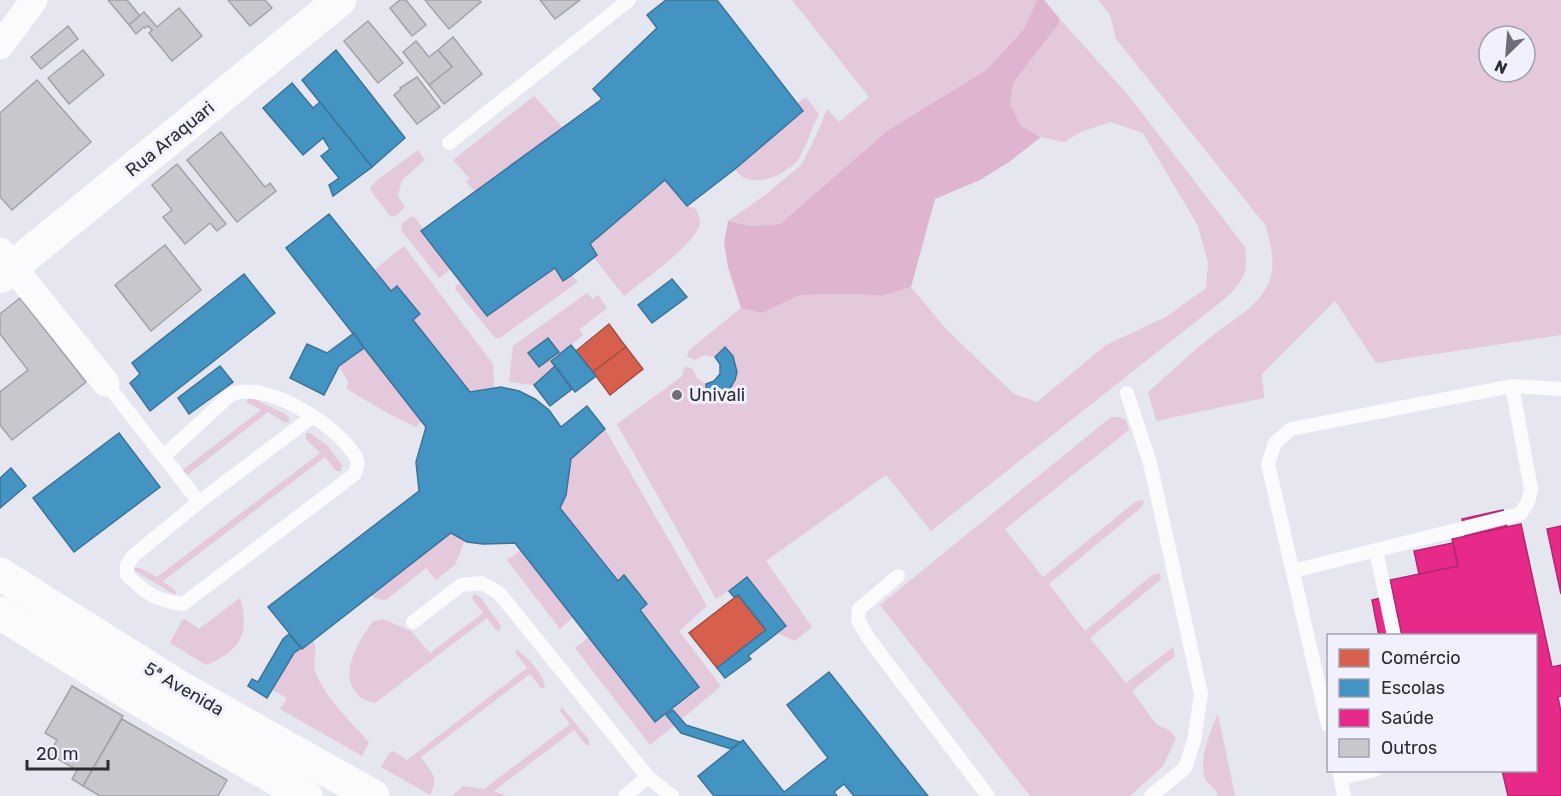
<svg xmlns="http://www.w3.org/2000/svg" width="1561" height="796" font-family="Rubik,sans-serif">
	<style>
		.green { fill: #e4c8dc; fill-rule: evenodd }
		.forest { fill: #deb4d1 }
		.shops { fill: #d6604d; stroke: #a35045; stroke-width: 1.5 }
		.schools { fill: #4393c3; stroke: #3c7498; stroke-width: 1.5 }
		.health { fill: #e7298a; stroke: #af2a70; stroke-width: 1.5 }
		.building { fill: #c9c7ce; stroke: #a3a2a9; stroke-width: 1.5 }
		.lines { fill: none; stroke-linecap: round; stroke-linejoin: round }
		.service { stroke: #fbfbfd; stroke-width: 14 }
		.minor { stroke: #fbfbfd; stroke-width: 27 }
		.tertiary { stroke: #fbfbfd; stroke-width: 33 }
		.primary { stroke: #fbfbfd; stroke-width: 33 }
		.poi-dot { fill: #6d6d76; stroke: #f0f0ff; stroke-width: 2 }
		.labels { text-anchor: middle; stroke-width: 6; stroke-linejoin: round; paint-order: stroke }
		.street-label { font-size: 18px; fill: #2c2c33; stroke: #f0f0ff }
		.poi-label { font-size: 18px; fill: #2c2c33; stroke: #f0f0ff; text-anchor: start }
	</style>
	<rect width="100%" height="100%" fill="#e6e6f1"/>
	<g class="green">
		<path d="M792 0H1037L1024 29 986 70 887 131 780 224 751 226 728 221 765 195 801 165 815 138 827 109 839 122 869 97Z"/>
		<path d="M1098 0H1561V335L1376 363 1335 301 1262 374 1264 398 1156 421 1148 392C1169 374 1189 354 1211 337 1232 320 1259 307 1270 280 1276 262 1270 244 1266 226L1116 39 1110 15ZM1489 36H1525V72H1489Z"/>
		<path d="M1060 19 1129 96 1245 247C1248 273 1245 279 1227 297L931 531 886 475 766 561 812 627 795 641 777 633 786 625 748 577 716 599 617 424 677 380 682 376 685 366 693 369 697 379 706 384 707 398 720 395 736 372 733 356 725 347 715 357 705 355 695 360 687 357 689 350 741 308 762 313 800 295 856 294 882 296 911 287 947 330 1014 394 1037 402 1106 345 1166 317 1206 288 1208 263 1198 226 1143 133 1111 122 1081 132 1064 142 1041 137 1021 126 1010 104 1013 83 1058 25Z"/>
		<path d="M534 96 562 127 476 193 466 182 470 179 453 160Z"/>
		<path d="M806 97 819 114C813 125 804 153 797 161 783 177 748 191 735 169L802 111 797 103Z"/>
		<path d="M418 150 425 160 402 180 398 196 405 207 397 215 391 217 373 194 370 188 376 181Z"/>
		<path d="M665 180 687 206 696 209C697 213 700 218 700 222 699 242 640 283 624 296L594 258 597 255 590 244Z"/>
		<path d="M411 217H414L424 229 421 232 451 269 439 278 401 230 402 223Z"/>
		<path d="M404 246 493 364 494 387 470 392 413 320 420 314 398 286 391 291 374 270Z"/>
		<path d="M555 268 563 281 572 275 578 282 500 338H495L455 289V287L461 281 488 316Z"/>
		<path d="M587 293 593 299 598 295 607 308 579 330 583 335 560 354 548 338 528 353 539 367 550 359 555 366 534 385 509 382 513 346Z"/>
		<path d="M364 348 422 421 416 427 389 414 347 389 348 381 339 366Z"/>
		<path d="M250 397 285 414 289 417V422L285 423 268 412 186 476 181 471 261 410 246 402Z"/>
		<path d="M1111 417H1119L1126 420 1129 430 1005 529 1043 577 1135 502 1141 500 1144 501 1142 507 1049 584 1085 631 1152 575 1159 573 1161 577 1159 581 1090 638 1126 683 1173 647 1175 656 1132 691 1157 725 1169 730 1176 738 1163 766 1130 796H1030L880 605Z"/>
		<path d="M605 429 707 606 679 631 721 686 682 719 673 710 699 687 640 610 624 576 618 581 560 508 566 495 571 459Z"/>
		<path d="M306 433H310L328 446 342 465 341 471H336L325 457 163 581 176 591 175 595 134 570 135 568H140L157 577 320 453 306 439Z"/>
		<path d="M451 533 465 540 455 565 436 580 426 568 386 600 377 599 371 595Z"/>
		<path d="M521 550 573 617 560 629 507 560Z"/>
		<path d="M475 594 480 597 501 626 500 631H497L487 618 375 703C369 701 362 700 358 695 337 674 360 639 373 621L383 619 411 631 430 653 483 613 472 598Z"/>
		<path d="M240 598C251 634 239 652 206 665L170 643 182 620 185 619 199 629Z"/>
		<path d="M589 637 655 722 666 715 675 725 650 745 575 648Z"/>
		<path d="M313 641C319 650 311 663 316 674 326 699 351 722 369 742L362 756 280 709 287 698 272 690 294 653Z"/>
		<path d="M517 650C528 657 544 675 545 688H541L530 674 421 757C431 774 440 775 430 795L381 767 389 753 393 751 407 760 527 668 515 652Z"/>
		<path d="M562 707 589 740V745H586L574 730 494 791 506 796H452L463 786 484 789 570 724 560 711Z"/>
		<path d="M1218 714 1235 796H1218C1216 787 1208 786 1205 778 1198 761 1211 729 1218 714Z"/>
	</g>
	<path class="forest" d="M1037 0H1044L1060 19 1058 25 1013 83 1010 104 1021 126 1041 137 1009 162 980 180 935 199 911 287 882 296 856 294 800 295 762 313 741 308 728 267 724 243 728 221 751 226 780 224 887 131 986 70 1024 29Z"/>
	<g class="shops">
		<path d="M609 324 626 347 593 372 576 351Z"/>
		<path d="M626 347 643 369 610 395 593 372Z"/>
		<path d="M738 595 766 630 717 668 689 633Z"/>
	</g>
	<g class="schools">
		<path d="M666 0H717L803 111 735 169 687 206 665 180 590 244 597 255 572 275 563 281 555 268 487 316 421 231 602 99 593 89 657 28 647 15Z"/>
		<path d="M336 50 405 138 372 167 302 80Z"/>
		<path d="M292 83 313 108 320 102 372 167 333 196 329 185 339 178 321 156 330 149 323 138 303 155 263 108Z"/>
		<path d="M329 214 391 291 397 286 420 314 413 320 470 392 501 387 519 391 535 399 549 410 561 427 587 406 605 429 571 459 566 495 560 508 618 581 624 575 647 604 640 610 699 687 655 722 515 543 483 544 467 542 451 533 302 649 268 607 419 491 416 462 426 427 286 248Z"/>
		<path d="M244 274 275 313 150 411 130 383 140 374 132 363Z"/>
		<path d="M672 279 687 297 652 323 638 305Z"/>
		<path d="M354 333 364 348 339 366 324 395 290 378 307 344 327 353Z"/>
		<path d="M548 338 559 352 539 367 528 353Z"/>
		<path d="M571 345 596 376 575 392 551 361Z"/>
		<path d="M725 347 733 356 737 372 735 380 729 390 720 395 707 398 706 384 714 381 720 374V364L715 357Z"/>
		<path d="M220 366 233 382 189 414 178 398Z"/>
		<path d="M555 366 572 389 550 406 534 385Z"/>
		<path d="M119 433 160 487 74 552 33 498Z"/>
		<path d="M11 468 26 486 0 508V478Z"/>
		<path d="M747 577 786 626 748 656 751 659 725 678 717 668 766 630 738 595 734 597 729 591Z"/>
		<path d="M289 634 301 648 294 653 267 698 248 686 252 679 258 682 283 639Z"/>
		<path d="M829 672 928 796H854L844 784 834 792 837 796H714L698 776 743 740 784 792 828 758 787 705Z"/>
		<path d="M673 710 686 725 740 742 731 749 681 733 666 715Z"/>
	</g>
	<g class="health">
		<path d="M1503 510 1507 527 1465 536 1462 519Z"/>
		<path d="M1521 524 1552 667 1561 665V696L1558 697 1561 712V796H1508L1502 770H1536V636H1402L1390 580 1458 566 1452 539Z"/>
		<path d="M1561 526V594L1547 529Z"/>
		<path d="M1453 543 1458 566 1419 574 1414 551Z"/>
		<path d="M1393 595 1402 636H1379L1372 600Z"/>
	</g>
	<g class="building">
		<path d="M108 0H127L140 16 129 25Z"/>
		<path d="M228 0H265L272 8 250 26Z"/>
		<path d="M400 0H406L426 25 412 36 390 8Z"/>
		<path d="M425 0H479L481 2 449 29Z"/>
		<path d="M540 0H580L555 19Z"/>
		<path d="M179 8 202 36 172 61 149 33 152 30 148 26 145 28 144 27 136 34 129 25 144 12 157 27Z"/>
		<path d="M368 21 403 63 378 83 344 41Z"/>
		<path d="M68 26 78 39 41 69 31 57Z"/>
		<path d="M453 37 482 74 444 104 429 85 452 67 438 50Z"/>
		<path d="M416 41 429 57 438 50 452 67 429 85 403 52Z"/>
		<path d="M83 50 104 75 69 104 48 78Z"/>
		<path d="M417 77 440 107 417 124 394 95 401 89 400 88Z"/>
		<path d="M37 80 91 142 12 210 0 197V113Z"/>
		<path d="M221 132 265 187 270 183 276 191 237 222 187 160Z"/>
		<path d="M177 164 226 224 217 231 210 223 185 244 163 217 172 210 152 185Z"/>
		<path d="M165 245 201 290 151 331 115 285Z"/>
		<path d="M20 298 86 382 12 440 0 425V392L28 370 0 334V314Z"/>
		<path d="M72 686 123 716 83 786 72 779 77 770 49 754 57 740 45 733Z"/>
		<path d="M122 719 227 780 218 796H100L83 786Z"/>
	</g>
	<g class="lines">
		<g class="service">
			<path d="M449 143 629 0"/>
			<path d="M106 383 199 502"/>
			<path d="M1127 393 1150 463 1201 694 1194 741 1185 768 1151 796"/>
			<path d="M164 456C181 440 198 425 215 409 220 405 227 396 233 394 267 380 339 427 355 456 359 462 357 467 355 474L183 604C155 600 147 594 127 575V565L133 556 199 502 312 417"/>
			<path d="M1376 550 1394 636"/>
			<path d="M1293 571 1520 514 1528 502 1531 489 1512 386"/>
			<path d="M898 576 859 609 858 620 869 639 988 796"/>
			<path d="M413 622 461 585 482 583 499 593 648 777 672 796"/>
			<path d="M1328 725 1268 464 1275 443 1291 429 1512 386 1561 389"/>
			<path d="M1339 770 1344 796"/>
			<path d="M1341 778 1375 770"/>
			<path d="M625 796 648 777"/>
		</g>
		<g class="minor">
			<path d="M0 46 34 0"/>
			<path d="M0 251 106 383"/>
		</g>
		<path class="tertiary" d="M0 277 340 0"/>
		<g class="primary">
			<path d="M0 574 181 688 373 796"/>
			<path d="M0 613 154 709 306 796"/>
		</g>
	</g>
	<circle class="poi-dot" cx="677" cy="395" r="6"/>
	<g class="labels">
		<g class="street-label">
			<text transform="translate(170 139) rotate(-39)" y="6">Rua Araquari</text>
			<text transform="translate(184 689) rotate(30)" y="6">5ª Avenida</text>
		</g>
		<g class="poi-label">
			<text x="689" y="401">Univali</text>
		</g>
	</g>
	<rect x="1327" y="634" width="210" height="138" fill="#f0f0ff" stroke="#a2a2ad" stroke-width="1.5"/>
	<rect x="1339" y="649" width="30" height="18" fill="#d6604d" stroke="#a2a2ad" stroke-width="1.5"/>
	<text x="1381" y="664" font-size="18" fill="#2c2c33">Comércio</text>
	<rect x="1339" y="679" width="30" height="18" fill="#4393c3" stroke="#a2a2ad" stroke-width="1.5"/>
	<text x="1381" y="694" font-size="18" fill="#2c2c33">Escolas</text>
	<rect x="1339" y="709" width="30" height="18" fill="#e7298a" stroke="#a2a2ad" stroke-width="1.5"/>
	<text x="1381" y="724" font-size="18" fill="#2c2c33">Saúde</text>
	<rect x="1339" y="739" width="30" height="18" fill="#c9c7ce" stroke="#a2a2ad" stroke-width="1.5"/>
	<text x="1381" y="754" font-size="18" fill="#2c2c33">Outros</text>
	<g transform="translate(1507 54) rotate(205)"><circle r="28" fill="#f0f0ff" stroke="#a2a2ad" stroke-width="1.5"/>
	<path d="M0-4.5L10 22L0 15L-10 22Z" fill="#6d6d76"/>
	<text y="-9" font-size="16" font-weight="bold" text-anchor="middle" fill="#2c2c33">N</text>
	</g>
	<path d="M27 760v9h81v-9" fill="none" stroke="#2c2c33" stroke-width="3"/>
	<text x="36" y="760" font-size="18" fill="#2c2c33" stroke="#f0f0ff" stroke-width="4.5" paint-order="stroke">20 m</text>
</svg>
